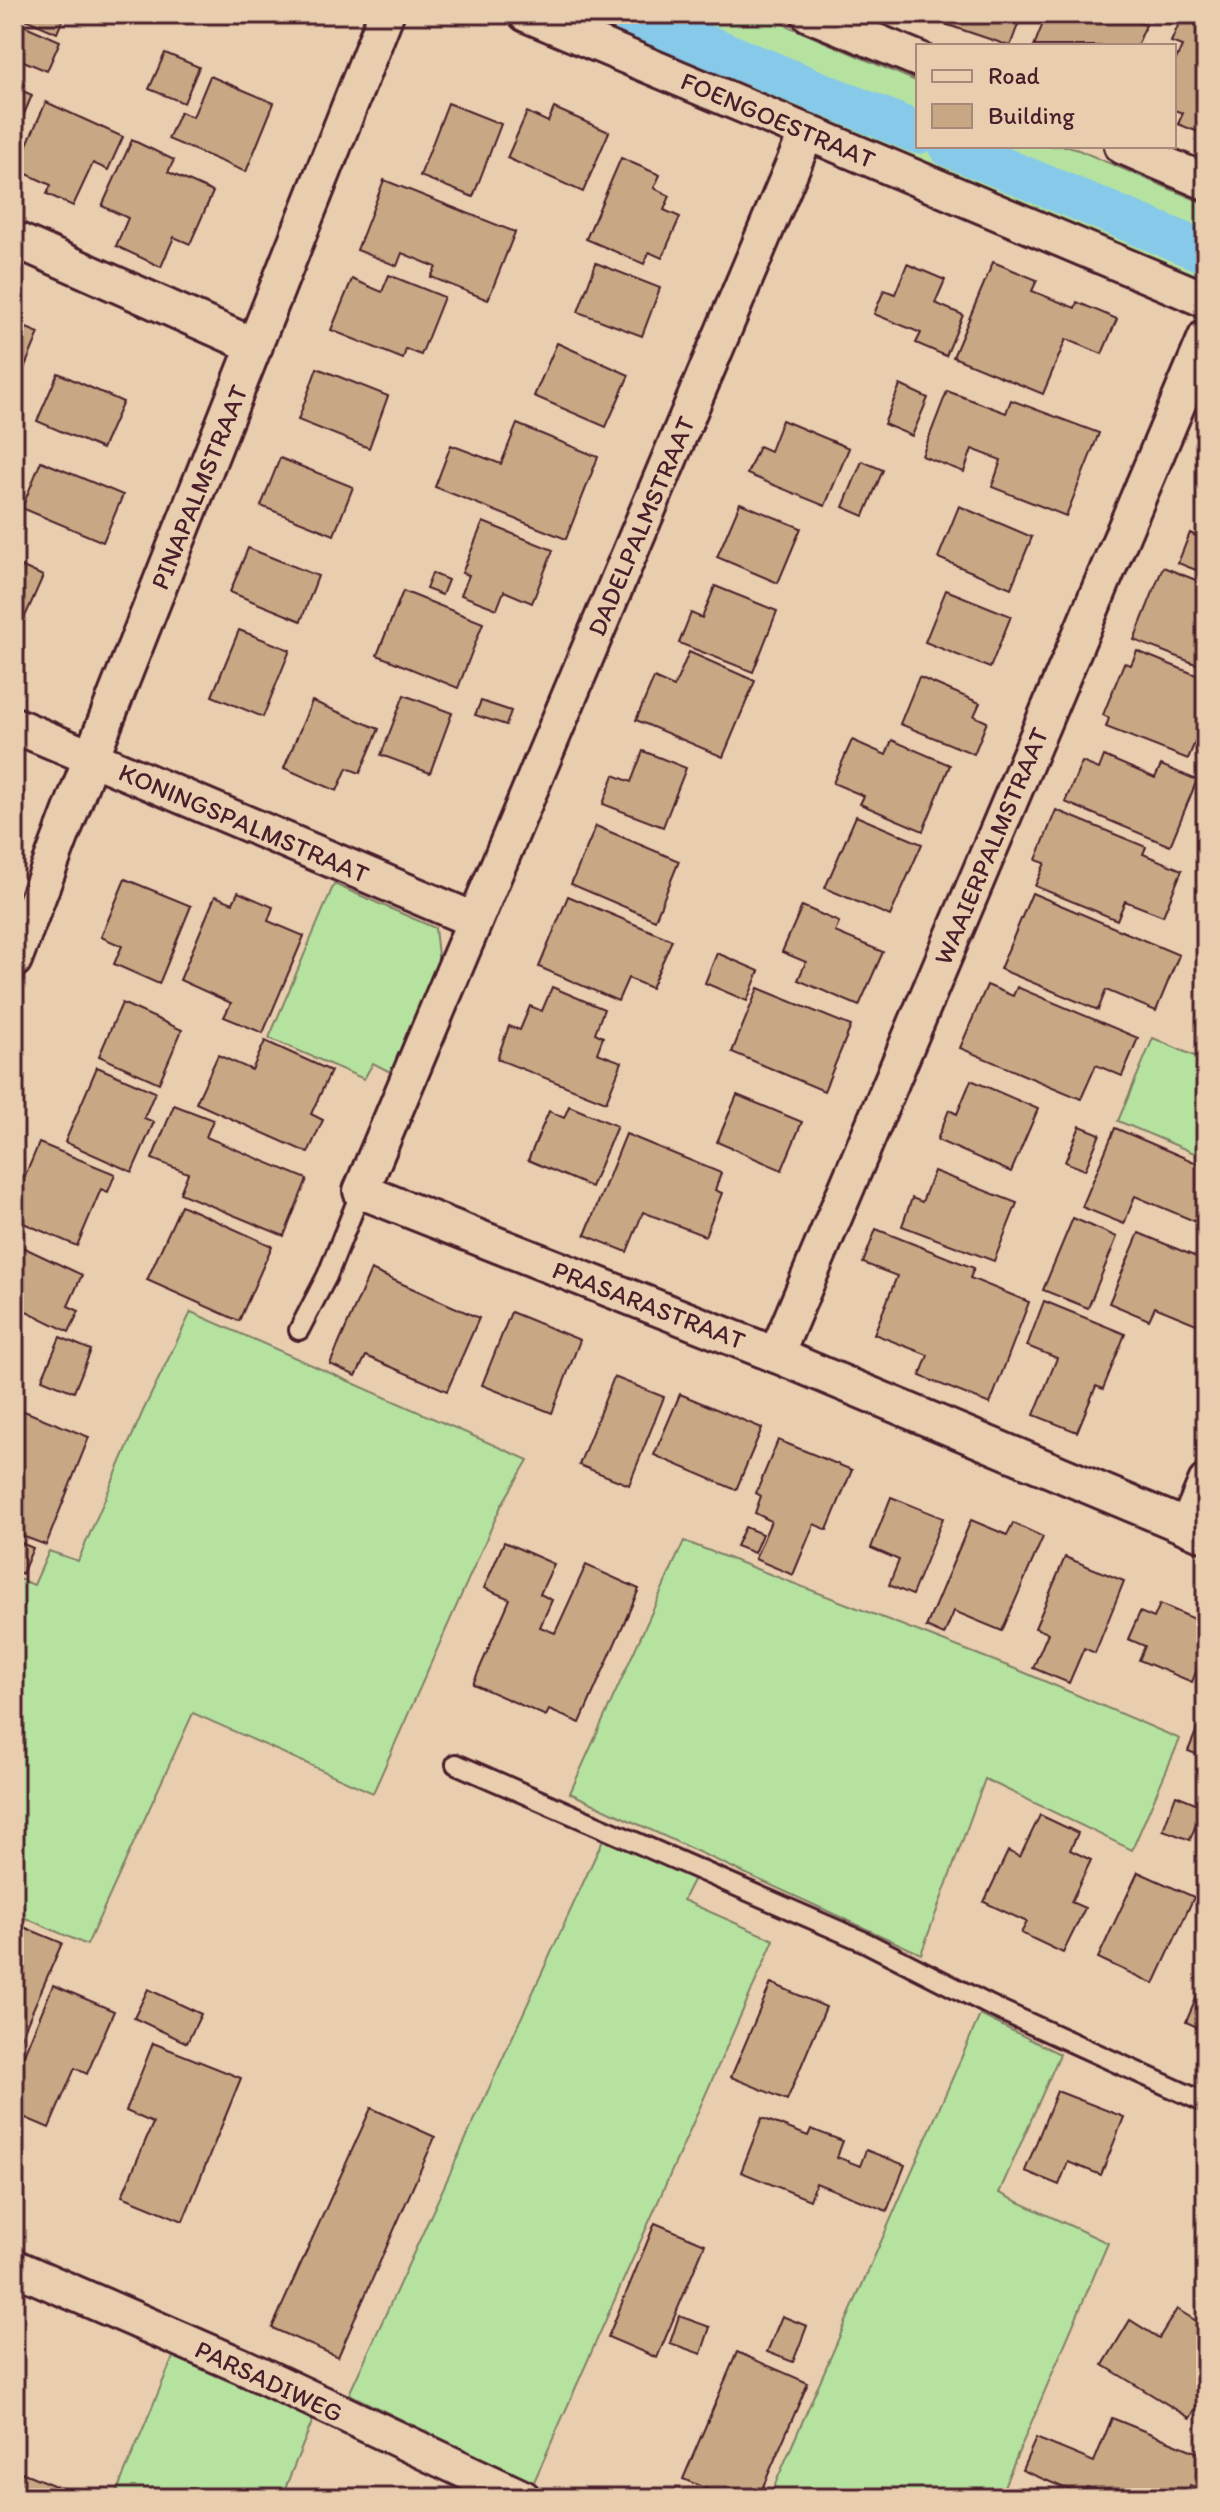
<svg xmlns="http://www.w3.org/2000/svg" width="1220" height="2512" font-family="Itim,sans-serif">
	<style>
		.grass { fill: #b6e2a0; stroke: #808066; stroke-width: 2 }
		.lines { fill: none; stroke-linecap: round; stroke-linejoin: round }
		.canal { stroke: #87c9e8; stroke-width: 42 }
		.building { fill: #c8a884; stroke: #4a1f2b; stroke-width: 2 }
		.lane-casing { stroke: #4a1f2b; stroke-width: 24 }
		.street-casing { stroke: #4a1f2b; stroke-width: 40 }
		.lane { stroke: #e8ceaf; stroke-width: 18 }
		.street { stroke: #e8ceaf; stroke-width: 34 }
		.labels { text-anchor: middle; stroke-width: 6; stroke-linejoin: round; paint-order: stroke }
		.street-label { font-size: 26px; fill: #4a1f2b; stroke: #e8ceaf }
	</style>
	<rect width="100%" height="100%" fill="#e8ceaf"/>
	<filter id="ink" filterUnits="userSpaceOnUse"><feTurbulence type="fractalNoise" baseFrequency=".0125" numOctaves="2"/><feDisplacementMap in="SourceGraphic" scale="16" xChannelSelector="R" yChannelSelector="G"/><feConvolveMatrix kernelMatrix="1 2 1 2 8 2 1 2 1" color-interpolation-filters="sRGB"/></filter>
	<g filter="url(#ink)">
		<g class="grass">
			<path d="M556 14H760L918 82V146H1069L1206 204V272L1201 276 1181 275Z"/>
			<path d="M334 884 435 928 439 965 398 1076 373 1063 364 1079 269 1038Z"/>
			<path d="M1153 1038 1206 1061V1158L1118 1121Z"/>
			<path d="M191 1312 528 1460 501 1506 373 1793 193 1713 87 1945 14 1913V1577L34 1585 49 1551 78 1561 143 1411Z"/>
			<path d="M684 1541 1023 1672 1180 1739 1132 1850 985 1779 921 1954 570 1793Z"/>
			<path d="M605 1835 696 1874 683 1900 774 1940 533 2484 349 2394Z"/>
			<path d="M980 2015 1060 2054 999 2193 1108 2243 999 2498H769Z"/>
			<path d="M176 2350 315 2415 281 2498H114Z"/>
		</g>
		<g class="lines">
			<g class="canal">
				<path d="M630 14 918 133"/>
				<path d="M949 146 1200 250"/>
			</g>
		</g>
		<g class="building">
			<path d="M27 14H65L57 33 25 19Z"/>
			<path d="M945 14H1022L1010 46 942 23Z"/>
			<path d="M1033 14H1118L1146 25 1137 46H1034L1043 23 1032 18Z"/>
			<path d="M1183 14H1206V135L1178 124 1183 113 1174 110V64L1182 46 1171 42Z"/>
			<path d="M14 21 60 41 47 71 14 57Z"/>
			<path d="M165 53 199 67 184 103 149 89Z"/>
			<path d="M210 76 274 103 246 172 168 139 180 112 193 117Z"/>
			<path d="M14 87 32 95 14 138Z"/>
			<path d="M46 102 123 137 108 170 93 163 73 206 47 194 51 185 16 169Z"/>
			<path d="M448 103 501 124 473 197 420 176Z"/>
			<path d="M554 108 609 132 583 192 507 158 527 112 548 122Z"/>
			<path d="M132 140 174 160 168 172 213 192 190 244 174 237 161 267 116 246 128 218 102 206Z"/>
			<path d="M621 158 660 175 654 188 670 196 664 210 680 217 662 258 649 252 644 264 586 239Z"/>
			<path d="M384 180 515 232 488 300 431 277 436 267 402 253 397 266 357 250Z"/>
			<path d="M993 262 1037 280 1032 291 1075 308 1077 302 1117 319 1102 354 1066 339 1043 394 953 357Z"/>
			<path d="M596 263 660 288 642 336 578 312Z"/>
			<path d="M907 264 945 280 935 303 963 315 946 356 916 343 921 333 874 314 884 290 895 294Z"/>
			<path d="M389 275 444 297 421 355 406 349 403 359 331 330 352 279 382 292Z"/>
			<path d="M14 323 39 333 18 383 14 381Z"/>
			<path d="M557 343 629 375 606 427 534 396Z"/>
			<path d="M317 368 388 396 369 448 298 420Z"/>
			<path d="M58 373 123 402 102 449 37 421Z"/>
			<path d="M900 385 928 398 912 436 884 424Z"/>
			<path d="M947 391 1006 413 1011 400 1099 433 1066 516 992 487 1001 460 972 449 964 472 922 456Z"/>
			<path d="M782 420 849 448 825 506 747 474 759 446 770 451Z"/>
			<path d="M517 424 598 457 566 539 435 487 451 445 501 464Z"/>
			<path d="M280 458 353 487 334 535 261 506Z"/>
			<path d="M41 461 123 495 103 542 22 508Z"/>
			<path d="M862 461 883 470 864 516 843 507Z"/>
			<path d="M740 503 801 528 778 583 717 557Z"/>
			<path d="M959 506 1032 537 1011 588 938 558Z"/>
			<path d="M483 522 553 550 532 603 504 591 497 609 461 595 469 575 462 573Z"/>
			<path d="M1206 524V574L1178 563 1190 533 1200 538Z"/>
			<path d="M248 548 318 576 301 621 230 592Z"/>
			<path d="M14 563 43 576 21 626 14 623Z"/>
			<path d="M1163 567 1206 584V668L1134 640Z"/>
			<path d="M432 573 448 580 442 595 426 589Z"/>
			<path d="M715 586 777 611 753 672 679 643 691 613 702 618Z"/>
			<path d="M946 590 1011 616 990 668 925 642Z"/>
			<path d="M403 591 483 623 458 688 377 655Z"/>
			<path d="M239 630 290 650 263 717 212 696Z"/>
			<path d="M1137 651 1206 679V715L1188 759 1106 727 1109 718 1103 715 1124 663 1131 665Z"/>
			<path d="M689 652 755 681 723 757 636 720 654 678 674 687Z"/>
			<path d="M919 677 980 703 974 716 987 722 974 754 900 724Z"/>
			<path d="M404 695 452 713 430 773 381 755Z"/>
			<path d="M312 701 379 729 360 773 347 768 337 791 284 768Z"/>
			<path d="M481 701 511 711 506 725 475 715Z"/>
			<path d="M852 740 886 755 892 740 950 765 923 831 860 804 864 796 833 783Z"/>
			<path d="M643 751 686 768 663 827 603 804 614 775 631 782Z"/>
			<path d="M1104 756 1155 778 1161 765 1197 780 1170 846 1065 802 1082 762 1099 769Z"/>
			<path d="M1056 810 1146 847 1143 854 1182 870 1163 916 1125 901 1117 920 1035 886 1045 863 1036 860Z"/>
			<path d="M856 816 922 844 890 916 825 888Z"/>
			<path d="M596 826 679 861 655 920 571 884Z"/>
			<path d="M125 879 191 906 159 984 114 964 122 946 101 937Z"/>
			<path d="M238 892 273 907 268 921 304 936 263 1033 224 1017 231 1003 180 980 215 896 233 903Z"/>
			<path d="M1032 893 1179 955 1156 1011 1106 990 1098 1010 1000 969Z"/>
			<path d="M568 896 672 940 651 988 628 978 618 1001 539 967Z"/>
			<path d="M802 906 839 922 835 932 883 952 859 1006 798 980 806 962 782 952Z"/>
			<path d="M717 953 759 971 747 1001 705 983Z"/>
			<path d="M987 985 1013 996 1017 987 1138 1038 1122 1076 1096 1065 1081 1099 960 1048Z"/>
			<path d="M552 987 604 1009 595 1033 603 1037 597 1053 622 1062 606 1102 497 1059 509 1026 520 1030 530 1006 542 1011Z"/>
			<path d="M758 988 851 1026 824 1091 732 1052Z"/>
			<path d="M122 1003 182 1030 159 1083 99 1056Z"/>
			<path d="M265 1041 331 1071 311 1114 323 1120 308 1153 196 1103 218 1055 252 1070Z"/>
			<path d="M97 1067 155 1092 144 1118 154 1122 132 1172 65 1142Z"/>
			<path d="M971 1080 1038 1109 1011 1172 937 1140 949 1110 957 1114Z"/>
			<path d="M737 1095 802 1122 782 1170 717 1142Z"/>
			<path d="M174 1105 213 1120 206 1137 307 1179 284 1236 180 1193 188 1173 152 1159Z"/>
			<path d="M569 1106 617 1126 591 1187 528 1160 549 1111 564 1118Z"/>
			<path d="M1080 1126 1100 1134 1085 1170 1065 1162Z"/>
			<path d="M1115 1128 1206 1167V1226L1135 1196 1124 1224 1082 1207Z"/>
			<path d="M626 1134 721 1173 715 1190 722 1193 705 1236 643 1212 627 1252 585 1235Z"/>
			<path d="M39 1143 115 1174 108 1192 101 1189 77 1246 14 1219V1191L18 1193Z"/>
			<path d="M934 1171 1017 1203 994 1261 902 1226 912 1198 922 1202Z"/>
			<path d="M181 1205 272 1246 239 1321 147 1280Z"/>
			<path d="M1073 1218 1117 1237 1088 1308 1043 1290Z"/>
			<path d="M876 1229 974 1268 970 1278 1029 1302 990 1404 920 1376 928 1355 874 1334 897 1276 863 1263Z"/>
			<path d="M1139 1233 1206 1261V1328L1155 1307 1149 1320 1109 1303Z"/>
			<path d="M14 1243 82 1275 68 1306 79 1311 69 1332 14 1305Z"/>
			<path d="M371 1270 479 1318 447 1391 366 1356 356 1376 330 1364Z"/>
			<path d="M1044 1301 1125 1334 1103 1389 1096 1386 1077 1432 1034 1415 1057 1358 1027 1346Z"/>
			<path d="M511 1312 580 1340 552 1413 482 1385Z"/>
			<path d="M60 1337 91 1350 74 1392 42 1379Z"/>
			<path d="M614 1377 664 1397 629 1485 579 1465Z"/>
			<path d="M680 1394 762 1428 736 1490 654 1455Z"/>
			<path d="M14 1407 89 1437 46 1545 14 1533Z"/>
			<path d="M778 1440 852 1470 827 1530 814 1524 793 1575 755 1559 771 1521 755 1513 761 1496 756 1493Z"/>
			<path d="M891 1497 943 1518 912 1595 889 1585 899 1560 871 1548Z"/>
			<path d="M971 1520 1007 1535 1013 1523 1043 1537 1002 1631 954 1611 944 1635 926 1627Z"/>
			<path d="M745 1527 762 1534 754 1553 736 1546Z"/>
			<path d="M14 1540 33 1548 22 1574 14 1570Z"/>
			<path d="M504 1542 554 1564 540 1594 552 1600 540 1627 555 1633 586 1565 639 1589 580 1723 549 1710 546 1716 473 1684 510 1599 484 1588Z"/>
			<path d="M1065 1557 1124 1581 1095 1653 1084 1648 1069 1683 1033 1668 1048 1633 1035 1628Z"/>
			<path d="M1160 1604 1206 1624V1647L1192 1682 1139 1660 1145 1646 1128 1639 1140 1612 1154 1618Z"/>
			<path d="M1197 1729 1206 1733V1758L1188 1751Z"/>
			<path d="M1176 1795 1203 1806 1190 1840 1163 1830Z"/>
			<path d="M1040 1815 1078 1833 1070 1850 1091 1860 1071 1902 1085 1908 1063 1953 1021 1933 1027 1922 984 1902 1008 1851 1020 1857Z"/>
			<path d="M1138 1872 1194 1897 1154 1984 1098 1958Z"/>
			<path d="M14 1923 62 1943 14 2053Z"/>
			<path d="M771 1983 826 2007 787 2100 731 2077Z"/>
			<path d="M53 1985 114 2011 87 2074 75 2068 49 2128 14 2113 22 2094 14 2091V2078Z"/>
			<path d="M148 1989 201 2014 187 2043 134 2018Z"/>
			<path d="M1198 1994 1206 1998V2031L1186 2022Z"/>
			<path d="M153 2043 241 2078 183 2221 122 2196 153 2123 126 2111Z"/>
			<path d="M1057 2091 1124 2117 1101 2175 1068 2162 1059 2185 1025 2171Z"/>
			<path d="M371 2108 435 2137 338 2357 272 2328Z"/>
			<path d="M762 2118 808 2136 811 2129 843 2141 837 2157 860 2166 866 2150 905 2165 887 2211 816 2183 810 2200 741 2172Z"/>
			<path d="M655 2223 705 2244 657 2358 608 2337Z"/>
			<path d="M1177 2309 1206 2327V2391L1190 2418 1103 2365 1130 2320 1159 2338Z"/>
			<path d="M679 2316 710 2327 701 2354 670 2343Z"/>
			<path d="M782 2316 807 2326 793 2362 767 2352Z"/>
			<path d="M737 2352 808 2383 758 2498H711L714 2492 683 2479Z"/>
			<path d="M1112 2418 1206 2456V2474L1200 2489 1190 2485 1185 2498H1114L1087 2487 1083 2496 1022 2470 1036 2438 1094 2462Z"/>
			<path d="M14 2469 85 2498H14Z"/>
		</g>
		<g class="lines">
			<g class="lane-casing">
				<g id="lane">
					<path d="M299 1330 327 1276 361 1191"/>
					<path d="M456 1764 865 1942 991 2006 1206 2103"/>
				</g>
			</g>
			<g class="street-casing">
				<g id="street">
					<path d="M526 14 1206 300"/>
					<path d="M809 14 918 59"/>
					<path d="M807 132 361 1191 776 1355 1206 1535"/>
					<path d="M1122 146 1206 182"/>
					<path d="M14 239 255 346"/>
					<path d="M14 725 474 920"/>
					<path d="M14 960 91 758 386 14"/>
					<path d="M776 1355 1206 337"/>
					<path d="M1187 1527 1206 1482"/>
					<path d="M14 2267 244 2367 523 2498"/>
				</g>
			</g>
			<use href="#lane" class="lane"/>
			<use href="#street" class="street"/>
		</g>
	</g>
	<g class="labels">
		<g class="street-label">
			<text transform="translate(778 120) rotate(23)" y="9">FOENGOESTRAAT</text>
			<text transform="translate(199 487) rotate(-68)" y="9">PINAPALMSTRAAT</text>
			<text transform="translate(641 526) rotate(-67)" y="9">DADELPALMSTRAAT</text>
			<text transform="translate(244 823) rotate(23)" y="9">KONINGSPALMSTRAAT</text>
			<text transform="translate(991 846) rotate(-67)" y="9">WAAIERPALMSTRAAT</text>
			<text transform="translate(649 1305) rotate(21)" y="9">PRASARASTRAAT</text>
			<text transform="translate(269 2381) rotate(25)" y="9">PARSADIWEG</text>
		</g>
	</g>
	<rect width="1220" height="2512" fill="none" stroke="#e8ceaf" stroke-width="48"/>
	<rect x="24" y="24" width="1172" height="2464" fill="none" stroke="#4a1f2b" stroke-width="3" filter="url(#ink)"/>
	<rect x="916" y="44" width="260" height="104" fill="#e8ceaf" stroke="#a9887a" stroke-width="2"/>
	<rect x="932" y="70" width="40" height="12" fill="#e8ceaf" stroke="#a9887a" stroke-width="2"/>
	<text x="988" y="84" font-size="24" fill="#4a1f2b">Road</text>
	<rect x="932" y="104" width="40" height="24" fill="#c8a884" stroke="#a9887a" stroke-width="2"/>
	<text x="988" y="124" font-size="24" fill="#4a1f2b">Building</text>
</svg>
